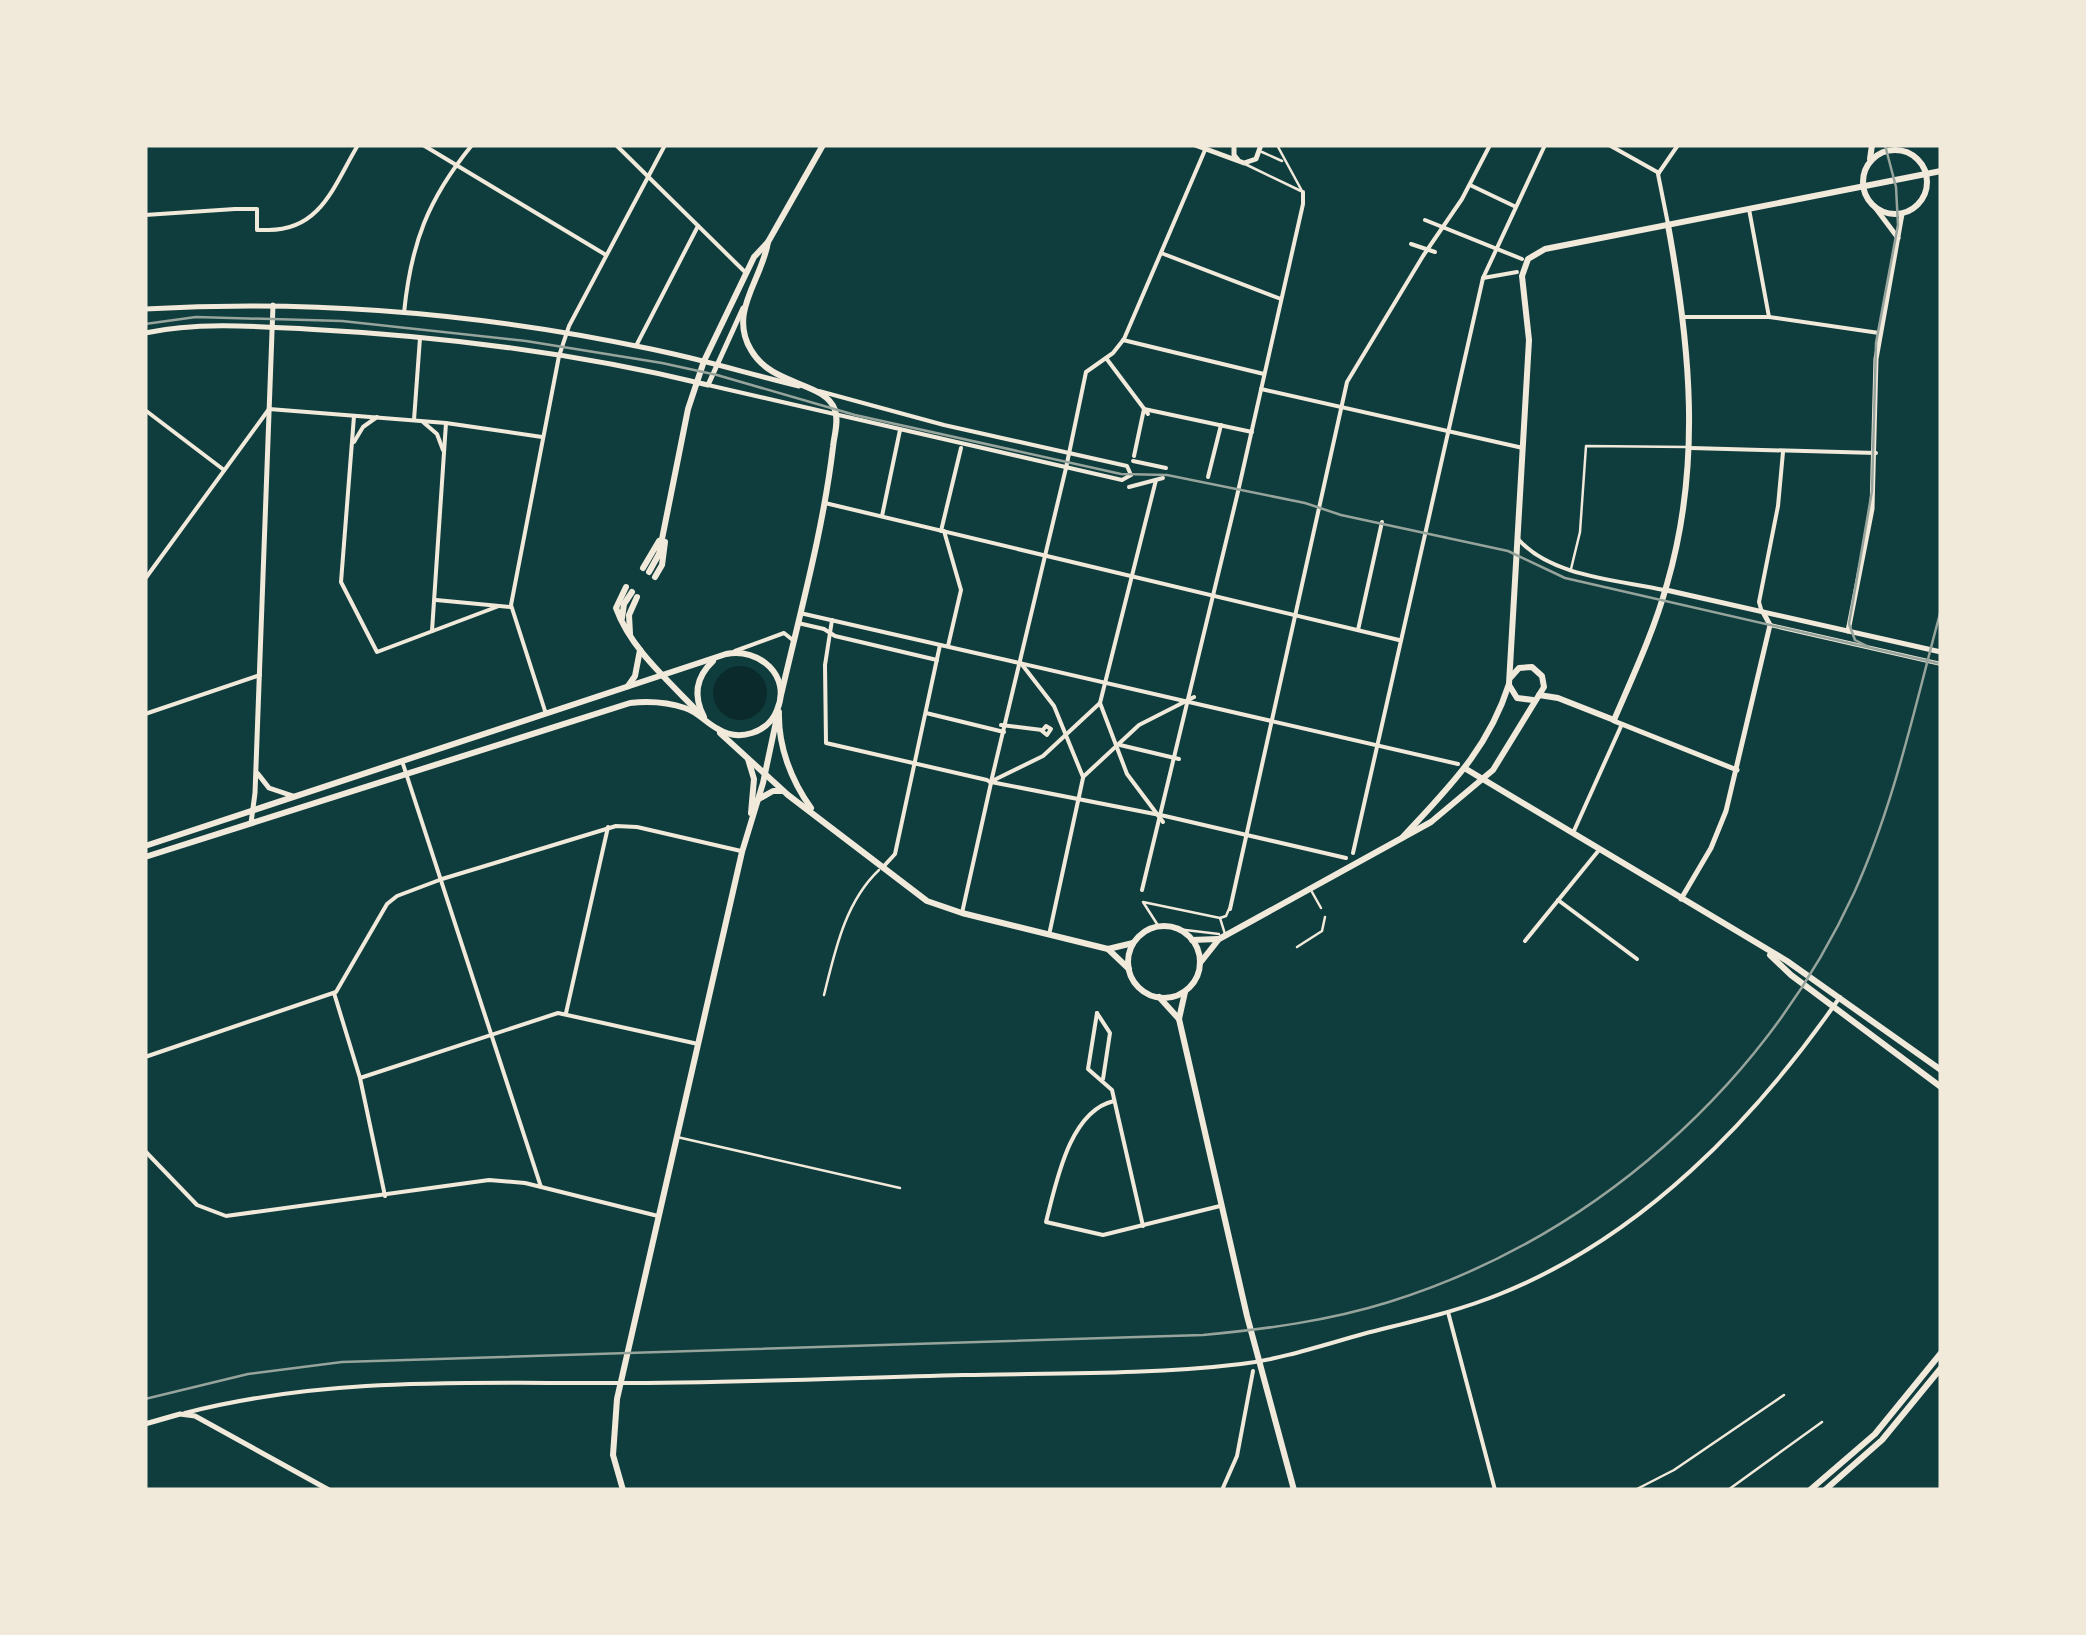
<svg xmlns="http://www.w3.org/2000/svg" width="2086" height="1635" font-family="Lato,sans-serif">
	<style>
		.water { fill: #0a2a2b }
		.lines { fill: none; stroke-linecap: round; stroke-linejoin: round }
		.service { stroke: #f1e9da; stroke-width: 2.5 }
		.pedestrian { stroke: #f1e9da; stroke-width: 4 }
		.minor { stroke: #f1e9da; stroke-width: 4 }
		.tertiary { stroke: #f1e9da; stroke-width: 5 }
		.secondary { stroke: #f1e9da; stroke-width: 6 }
		.primary { stroke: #f1e9da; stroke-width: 6 }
		.tram { stroke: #97a49c; stroke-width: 2.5 }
		.rail { stroke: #97a49c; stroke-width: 2.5 }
	</style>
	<rect width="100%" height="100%" fill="#0f3d3e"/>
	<circle class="water" cx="740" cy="693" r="27"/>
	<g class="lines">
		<g class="service">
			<path d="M1277 145 1302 191"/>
			<path d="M1262 152 1282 161"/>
			<path d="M1245 164 1301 191"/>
			<path d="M1571 569 1580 532 1586 446 1687 447"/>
			<path d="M1312 892 1321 908"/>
			<path d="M1220 918 1225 934"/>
			<path d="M1159 927 1143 902 1220 918 1226 916 1229 909"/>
			<path d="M1177 929 1219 934"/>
			<path d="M1297 947 1322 931 1325 917"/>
			<path d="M824 995C835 951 845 902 879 870"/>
			<path d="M677 1137 900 1188"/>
			<path d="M1635 1490 1674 1470 1784 1395"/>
			<path d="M1728 1490 1822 1422"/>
		</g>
		<g class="pedestrian">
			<path d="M1609 145 1659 173"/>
			<path d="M1470 185 1514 206"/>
			<path d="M235 209H257V230H267"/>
			<path d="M1425 220 1522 259"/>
			<path d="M1411 244 1435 252"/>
			<path d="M1161 253 1281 299"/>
			<path d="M1483 278 1517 272"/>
			<path d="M1123 340 1264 374"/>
			<path d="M1106 358 1148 414"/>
			<path d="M1261 389 1523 448"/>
			<path d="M1134 456 1144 409 1252 432"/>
			<path d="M1133 461 1166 468"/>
			<path d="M1208 477 1221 425"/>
			<path d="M1129 487 1163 478"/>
			<path d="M825 503 1399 640"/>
			<path d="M882 516 900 430"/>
			<path d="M941 531 961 448"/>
			<path d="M944 531 961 590 948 646"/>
			<path d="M1358 630 1382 522"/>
			<path d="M1015 662 1458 764"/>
			<path d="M1020 662 1054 706 1083 777 1139 725 1194 697"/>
			<path d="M1100 703 1156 480"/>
			<path d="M926 713 1004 732"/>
			<path d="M1001 725 1042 730"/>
			<path d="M1046 726 1051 729 1047 735 1042 731Z"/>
			<path d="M1120 745 1179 759"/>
			<path d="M992 781 1043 756 1100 703 1127 774 1163 822"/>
			<path d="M991 782 1165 816 1346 858"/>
			<path d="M991 782 1066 468"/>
			<path d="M1353 853 1483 278 1545 145"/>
			<path d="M1142 890 1237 496 1303 204V192"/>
			<path d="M1230 909 1347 382 1423 256 1462 199 1490 145"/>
			<path d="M1049 935 1083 778"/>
			<path d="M1222 1490 1237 1456 1253 1371"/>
		</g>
		<g class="minor">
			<path d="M423 145 606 255"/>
			<path d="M616 145 744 271"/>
			<path d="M1749 209 1769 317"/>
			<path d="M145 215 235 209"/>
			<path d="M1668 224 1658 174 1678 145"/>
			<path d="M267 230C321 231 334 185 358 145"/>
			<path d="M404 313C411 243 428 199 472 145"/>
			<path d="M1684 317H1769L1879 333"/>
			<path d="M636 346 698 226"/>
			<path d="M708 385 1122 480 1131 475 1127 466 944 425 819 391"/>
			<path d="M145 410 224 470"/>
			<path d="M354 416 341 582 377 652 499 606"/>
			<path d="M414 420 420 338"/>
			<path d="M423 422 437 434 443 450"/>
			<path d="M354 442 363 427 377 417"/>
			<path d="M1691 448 1876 453"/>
			<path d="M1066 468 1086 372 1113 353 1124 339 1205 150"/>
			<path d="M1519 540C1552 577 1619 580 1664 590"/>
			<path d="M145 579 269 409 446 423 542 437"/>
			<path d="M436 600 511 607"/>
			<path d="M1761 609 1759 602 1778 506 1783 452"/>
			<path d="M800 613 1015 662"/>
			<path d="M832 620 825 665 826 743 987 780 991 783 962 913"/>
			<path d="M798 623 824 629 835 636 937 660"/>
			<path d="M1770 625 1941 664"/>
			<path d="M432 631 446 423"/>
			<path d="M735 651 784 633 794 641"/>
			<path d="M145 714 260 675"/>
			<path d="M546 714 511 605 559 356 569 326 665 145"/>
			<path d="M403 764 541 1187"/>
			<path d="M1573 833 1622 724"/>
			<path d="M884 866 895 854 940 645"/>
			<path d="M1558 900 1637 959"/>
			<path d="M1525 941 1599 850"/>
			<path d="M334 993 360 1078 385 1196"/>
			<path d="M566 1013 608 827"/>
			<path d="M1097 1013 1088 1069 1112 1090 1143 1226"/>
			<path d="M1097 1013 1110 1033 1103 1079"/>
			<path d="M145 1057 336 992 387 904 397 896 442 879 616 826 637 827 741 851"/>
			<path d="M360 1078 558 1013 698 1044"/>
			<path d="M1114 1101C1069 1111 1056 1184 1046 1222L1103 1235 1220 1206"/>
			<path d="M145 1151 197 1205 226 1216 489 1180 525 1183 658 1216"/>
			<path d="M1448 1312 1495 1490"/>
			<path d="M185 1413C320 1378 457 1383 595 1383 718 1384 840 1378 963 1375 1055 1373 1149 1375 1241 1364 1282 1359 1323 1345 1363 1334 1409 1322 1456 1312 1500 1294 1642 1237 1755 1120 1840 997"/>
		</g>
		<g class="tertiary">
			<path d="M1195 145 1244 163 1256 159 1261 145"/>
			<path d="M1234 145V155L1238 160"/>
			<path d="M1874 206 1898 238"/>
			<path d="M145 309C314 299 486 314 651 349 701 359 749 374 799 386"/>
			<path d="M145 333C196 322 254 326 306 329 440 336 577 353 708 385L743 308"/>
			<path d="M1666 590 1941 652"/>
			<path d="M1848 631 1872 509 1876 359 1902 214"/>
			<path d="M1614 721 1737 770"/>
			<path d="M258 774 269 788 293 796"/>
			<path d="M251 823 255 793 273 305"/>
			<path d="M1681 899 1711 848 1726 811 1770 625 1763 612"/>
			<path d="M145 1424 180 1414 195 1416 329 1490"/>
		</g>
		<g class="secondary">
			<circle cx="1895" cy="182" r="32"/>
			<path d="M1870 159 1872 145"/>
			<path d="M768 242C762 280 728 312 751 350 772 387 825 381 835 410 839 421 834 436 833 447 823 531 800 613 781 695"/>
			<path d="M643 568 659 541"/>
			<path d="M649 572 659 554 688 409 704 361 754 257 768 242 823 145"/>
			<path d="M655 577 662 565 665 542"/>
			<path d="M626 587 616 608C631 650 670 682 700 714"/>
			<path d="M622 618 624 604 632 592"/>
			<path d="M630 634 629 615 637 597"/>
			<path d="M1509 685 1517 698 1533 700"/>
			<path d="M1539 695 1558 698 1614 720C1633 676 1654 631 1667 584 1702 464 1690 345 1668 225"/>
			<path d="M1466 769 1787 961 1941 1070"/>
			<path d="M1402 838C1448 788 1488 750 1509 684L1529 340 1522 276 1528 259 1545 249 1941 171"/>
			<path d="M1192 940 1218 939"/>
			<path d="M1770 955 1791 975 1941 1087"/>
			<path d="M1200 963 1219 939 1431 822 1493 770 1544 687 1542 676 1532 667 1519 668 1511 677"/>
			<path d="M623 1490 613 1455 617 1399 742 852 763 783 777 717"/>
		</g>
		<g class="primary">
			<path d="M628 686 635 676 640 650"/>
			<path d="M779 712C778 746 791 780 811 808"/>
			<path d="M704 717C693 696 696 677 713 661"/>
			<path d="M720 733 788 795 927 901 962 913 1108 949 1129 969"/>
			<path d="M748 759 754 779 751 813"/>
			<path d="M757 800 773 791H783"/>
			<path d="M145 846 726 654C759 647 792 676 777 710 768 733 739 742 718 729 706 723 698 712 685 708 667 702 649 701 630 703L145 857"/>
			<circle cx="1164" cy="962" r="36"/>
			<path d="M1108 949 1133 943"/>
			<path d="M1159 997 1179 1019 1247 1316 1294 1490"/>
			<path d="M1179 1019 1185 992"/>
			<path d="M1810 1490 1875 1434 1941 1353"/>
			<path d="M1825 1490 1882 1440 1941 1368"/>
		</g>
		<g class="tram">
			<path d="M145 324 196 317 342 321 526 341 662 363 717 375 855 415 1121 474 1167 475 1305 503 1341 515 1508 551 1565 578 1941 664"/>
			<path d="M1869 647 1855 640 1849 624 1872 491 1876 343 1898 225 1896 187 1885 145"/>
		</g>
		<path class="rail" d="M145 1399 248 1374 342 1362 1203 1335C1266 1329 1328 1321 1389 1302 1593 1238 1764 1087 1854 893 1895 803 1915 705 1941 610"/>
	</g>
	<rect width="2086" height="1635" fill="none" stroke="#f1e9da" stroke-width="295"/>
</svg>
